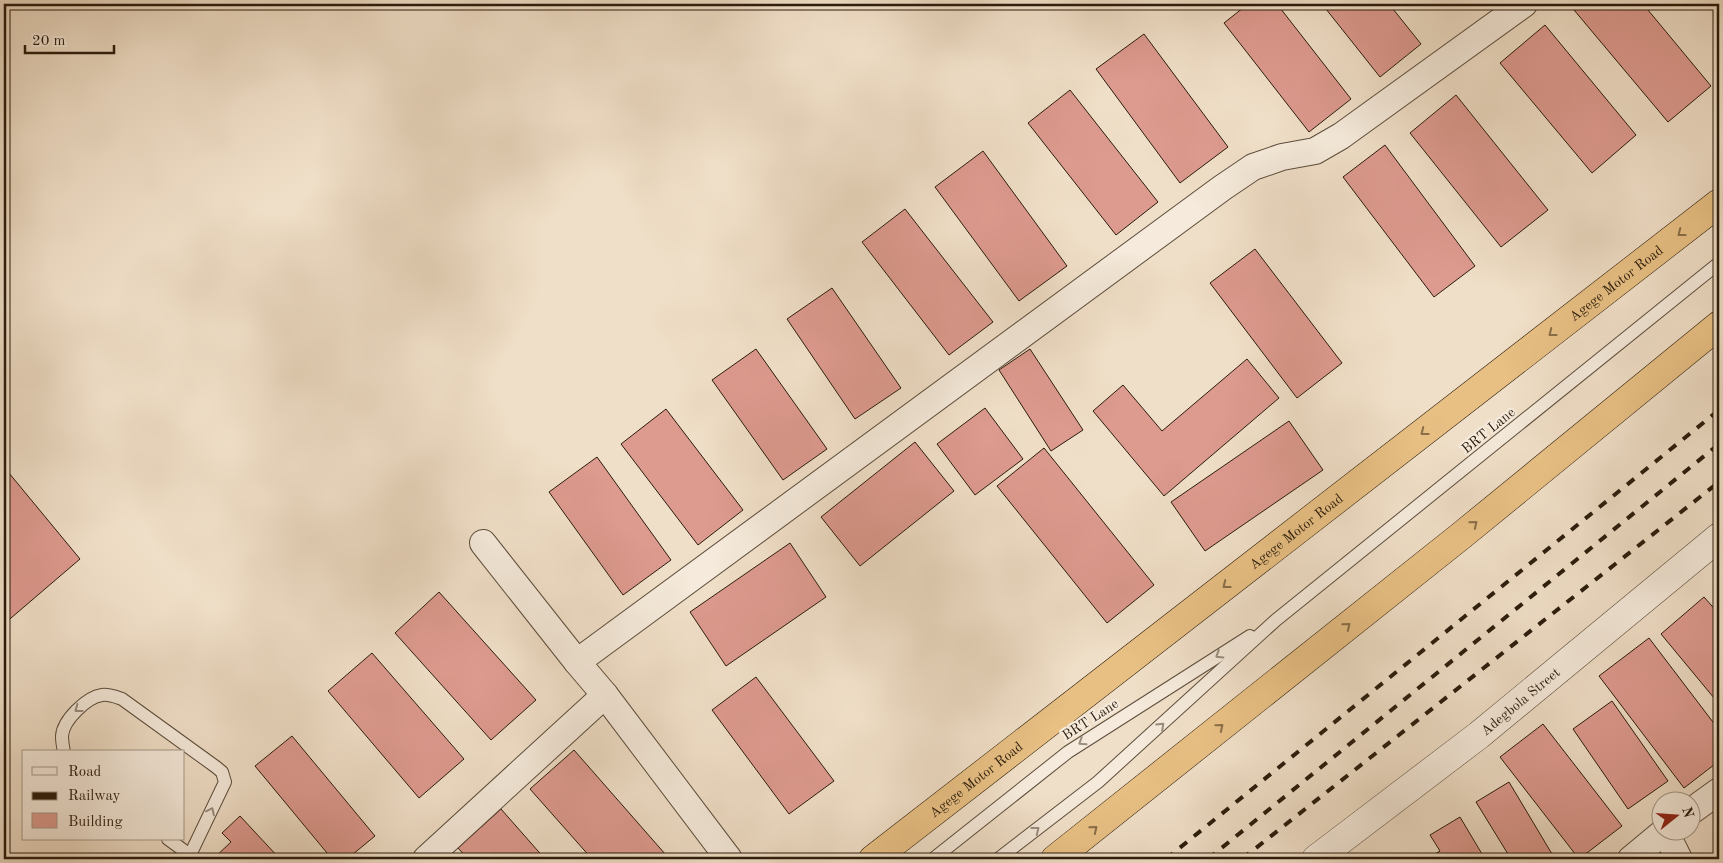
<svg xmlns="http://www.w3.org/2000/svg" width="1723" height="863" font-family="'Old Standard TT',serif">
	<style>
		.building { fill: #dd9a8f; stroke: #2a1c0c }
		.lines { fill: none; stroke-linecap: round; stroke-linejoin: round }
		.service-casing { stroke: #5c4d3b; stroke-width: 14 }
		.minor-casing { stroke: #5c4d3b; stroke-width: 28 }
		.tertiary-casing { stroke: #5c4d3b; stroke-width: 29 }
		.trunk-casing { stroke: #2a1c0c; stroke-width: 29 }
		.service { stroke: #f5eadb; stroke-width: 12 }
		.minor { stroke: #f5eadb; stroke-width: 26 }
		.tertiary { stroke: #f5eadb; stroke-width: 28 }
		.trunk { stroke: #e8c084; stroke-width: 28 }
		.rail { stroke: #2a1c0c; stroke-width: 4; stroke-dasharray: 9 9; stroke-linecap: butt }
		.oneway { stroke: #896e48 }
		.oneway2 { stroke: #9a8d7e }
		.labels { text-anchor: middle; stroke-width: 4.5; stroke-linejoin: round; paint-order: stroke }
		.street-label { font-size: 14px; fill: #2a1c0c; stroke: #f5eadb }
	</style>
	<rect width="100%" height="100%" fill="#f0dfc8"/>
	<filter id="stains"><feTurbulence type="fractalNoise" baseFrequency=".004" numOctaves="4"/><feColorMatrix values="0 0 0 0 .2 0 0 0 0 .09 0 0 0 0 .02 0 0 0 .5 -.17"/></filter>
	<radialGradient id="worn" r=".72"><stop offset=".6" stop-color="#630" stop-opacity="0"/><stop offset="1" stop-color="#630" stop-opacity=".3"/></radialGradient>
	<g class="building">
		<path d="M1248 4H1277L1351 99 1309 132 1224 23Z"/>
		<path d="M1322 4H1389L1421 44 1380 77Z"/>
		<path d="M1569 4H1643L1711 86 1668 122Z"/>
		<path d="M1545 25 1636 135 1592 173 1500 63Z"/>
		<path d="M1144 34 1228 147 1180 183 1096 69Z"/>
		<path d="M1070 90 1158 202 1116 235 1028 123Z"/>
		<path d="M1456 95 1548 210 1501 247 1410 133Z"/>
		<path d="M1385 145 1475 266 1434 297 1343 177Z"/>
		<path d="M983 151 1067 266 1019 301 935 187Z"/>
		<path d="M905 209 993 322 949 355 862 242Z"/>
		<path d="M1255 249 1342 363 1297 398 1210 283Z"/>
		<path d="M832 288 901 388 855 419 787 319Z"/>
		<path d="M756 349 827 449 783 480 712 380Z"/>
		<path d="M1030 349 1083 430 1051 451 999 370Z"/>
		<path d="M1247 359 1279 398 1164 496 1093 411 1123 385 1162 431Z"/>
		<path d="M985 408 1023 459 975 495 937 444Z"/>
		<path d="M666 409 743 510 698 545 621 444Z"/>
		<path d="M1289 421 1323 470 1205 551 1171 502Z"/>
		<path d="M915 442 954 491 860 566 821 517Z"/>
		<path d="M1044 448 1154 585 1107 623 997 486Z"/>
		<path d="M597 457 671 560 623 595 549 492Z"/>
		<path d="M4 467 80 559 4 624Z"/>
		<path d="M790 543 826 597 726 666 690 612Z"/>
		<path d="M439 592 536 700 491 740 395 633Z"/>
		<path d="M1704 597 1719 614V704L1661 634Z"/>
		<path d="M1649 638 1719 730V761L1684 788 1599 676Z"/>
		<path d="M372 653 464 759 419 798 328 691Z"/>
		<path d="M756 677 834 781 789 814 712 710Z"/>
		<path d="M1612 701 1668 781 1628 809 1573 729Z"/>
		<path d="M1543 724 1622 826 1579 859 1500 757Z"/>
		<path d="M292 736 375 836 347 859H332L255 766Z"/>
		<path d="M574 750 666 855 661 859H592L530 789Z"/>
		<path d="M1509 782 1555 859H1511L1476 802Z"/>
		<path d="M501 809 545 859H468L458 848Z"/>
		<path d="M240 816 280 859H213L231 842 222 833Z"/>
		<path d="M1460 817 1485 859H1426L1440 851 1430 835Z"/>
	</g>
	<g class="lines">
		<g class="service-casing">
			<g id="service">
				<path d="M64 752C63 747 62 741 62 736 63 720 87 697 102 695 109 694 116 697 122 699L216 767 222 772 225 782 190 855 187 859"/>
				<path d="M168 839 190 855"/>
				<path d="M933 859 1068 752 1250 636"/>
				<path d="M998 859 1098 782 1276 620 1719 263"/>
			</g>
		</g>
		<g class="minor-casing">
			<g id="minor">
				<path d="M483 543 577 662 605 695 729 859"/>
				<path d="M577 662 1222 188 1253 167 1282 157 1315 151 1341 136 1524 4"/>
				<path d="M1690 812 1719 791"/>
				<path d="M1665 831 1679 859"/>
				<path d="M426 859 605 695"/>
				<path d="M1631 859 1666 830"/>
			</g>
		</g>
		<g class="tertiary-casing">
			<g id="tertiary">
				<path id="s1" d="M1316 859 1479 735 1719 537"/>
			</g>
		</g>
		<g class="trunk-casing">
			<g id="trunk">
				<path id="s2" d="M873 859 1719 203"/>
				<path d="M1055 859 1462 535 1719 325"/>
			</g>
		</g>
		<use href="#service" class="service"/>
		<use href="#minor" class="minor"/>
		<use href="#tertiary" class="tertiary"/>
		<use href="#trunk" class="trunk"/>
		<g class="rail">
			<path d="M1166 859 1719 410"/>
			<path d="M1208 859 1719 444"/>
			<path d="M1242 859 1719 482"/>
		</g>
	</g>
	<defs><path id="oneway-chevron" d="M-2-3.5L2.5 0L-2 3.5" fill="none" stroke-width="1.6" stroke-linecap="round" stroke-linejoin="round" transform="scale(1.25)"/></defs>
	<g class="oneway">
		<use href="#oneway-chevron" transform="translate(1681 233) rotate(142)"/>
		<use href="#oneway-chevron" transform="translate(1552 333) rotate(142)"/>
		<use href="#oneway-chevron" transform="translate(1424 432) rotate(142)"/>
		<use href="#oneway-chevron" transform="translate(1474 524) rotate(-39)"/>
		<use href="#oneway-chevron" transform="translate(1226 585) rotate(142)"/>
		<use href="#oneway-chevron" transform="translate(1347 626) rotate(-39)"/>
		<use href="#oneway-chevron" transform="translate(1220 727) rotate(-39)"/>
		<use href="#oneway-chevron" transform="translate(1094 829) rotate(-39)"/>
	</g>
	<g class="oneway2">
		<use href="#oneway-chevron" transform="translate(1219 655) rotate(148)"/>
		<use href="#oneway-chevron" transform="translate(78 709) rotate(143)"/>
		<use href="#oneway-chevron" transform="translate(1161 726) rotate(-43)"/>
		<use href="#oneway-chevron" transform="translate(1082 742) rotate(147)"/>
		<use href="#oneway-chevron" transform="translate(211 811) rotate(-64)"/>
		<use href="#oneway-chevron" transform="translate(1036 830) rotate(-38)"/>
	</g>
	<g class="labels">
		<g class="street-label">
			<text dy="5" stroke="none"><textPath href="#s2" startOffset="940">Agege Motor Road</textPath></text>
			<text transform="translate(1488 430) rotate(-39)" y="5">BRT Lane</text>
			<text dy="5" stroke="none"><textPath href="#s2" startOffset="535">Agege Motor Road</textPath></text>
			<text dy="5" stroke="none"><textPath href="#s1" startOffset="258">Adegbola Street</textPath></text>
			<text transform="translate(1090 719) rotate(-33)" y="5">BRT Lane</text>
			<text dy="5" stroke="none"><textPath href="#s2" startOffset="130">Agege Motor Road</textPath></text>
		</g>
	</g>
	<rect width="1723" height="863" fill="none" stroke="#f0dfc8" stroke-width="20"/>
	<rect x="5" y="5" width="1713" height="853" fill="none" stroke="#2a1c0c" stroke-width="2.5"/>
	<rect x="10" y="10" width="1703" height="843" fill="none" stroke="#2a1c0c"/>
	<rect x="22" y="750" width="162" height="90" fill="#f5eadb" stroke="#a49888"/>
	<rect x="32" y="767" width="25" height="8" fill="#f5eadb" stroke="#a49888"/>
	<text x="68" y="776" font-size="15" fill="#2a1c0c">Road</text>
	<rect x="32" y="792" width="25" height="8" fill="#2a1c0c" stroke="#a49888"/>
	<text x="68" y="800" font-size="15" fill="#2a1c0c">Railway</text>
	<rect x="32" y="813" width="25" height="15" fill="#dd9a8f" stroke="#a49888"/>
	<text x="68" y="826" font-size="15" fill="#2a1c0c">Building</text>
	<g transform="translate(1676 816) rotate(73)"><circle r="24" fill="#f5eadb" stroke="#a49888"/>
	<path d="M0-4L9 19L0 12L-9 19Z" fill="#8f2418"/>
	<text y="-8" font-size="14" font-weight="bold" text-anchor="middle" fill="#2a1c0c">N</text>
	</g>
	<path d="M25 45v8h89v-8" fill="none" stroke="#2a1c0c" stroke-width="2.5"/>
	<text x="32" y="45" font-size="15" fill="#2a1c0c" stroke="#f5eadb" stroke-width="4" paint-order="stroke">20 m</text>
	<rect width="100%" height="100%" filter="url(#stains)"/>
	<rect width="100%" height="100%" fill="url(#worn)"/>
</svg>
